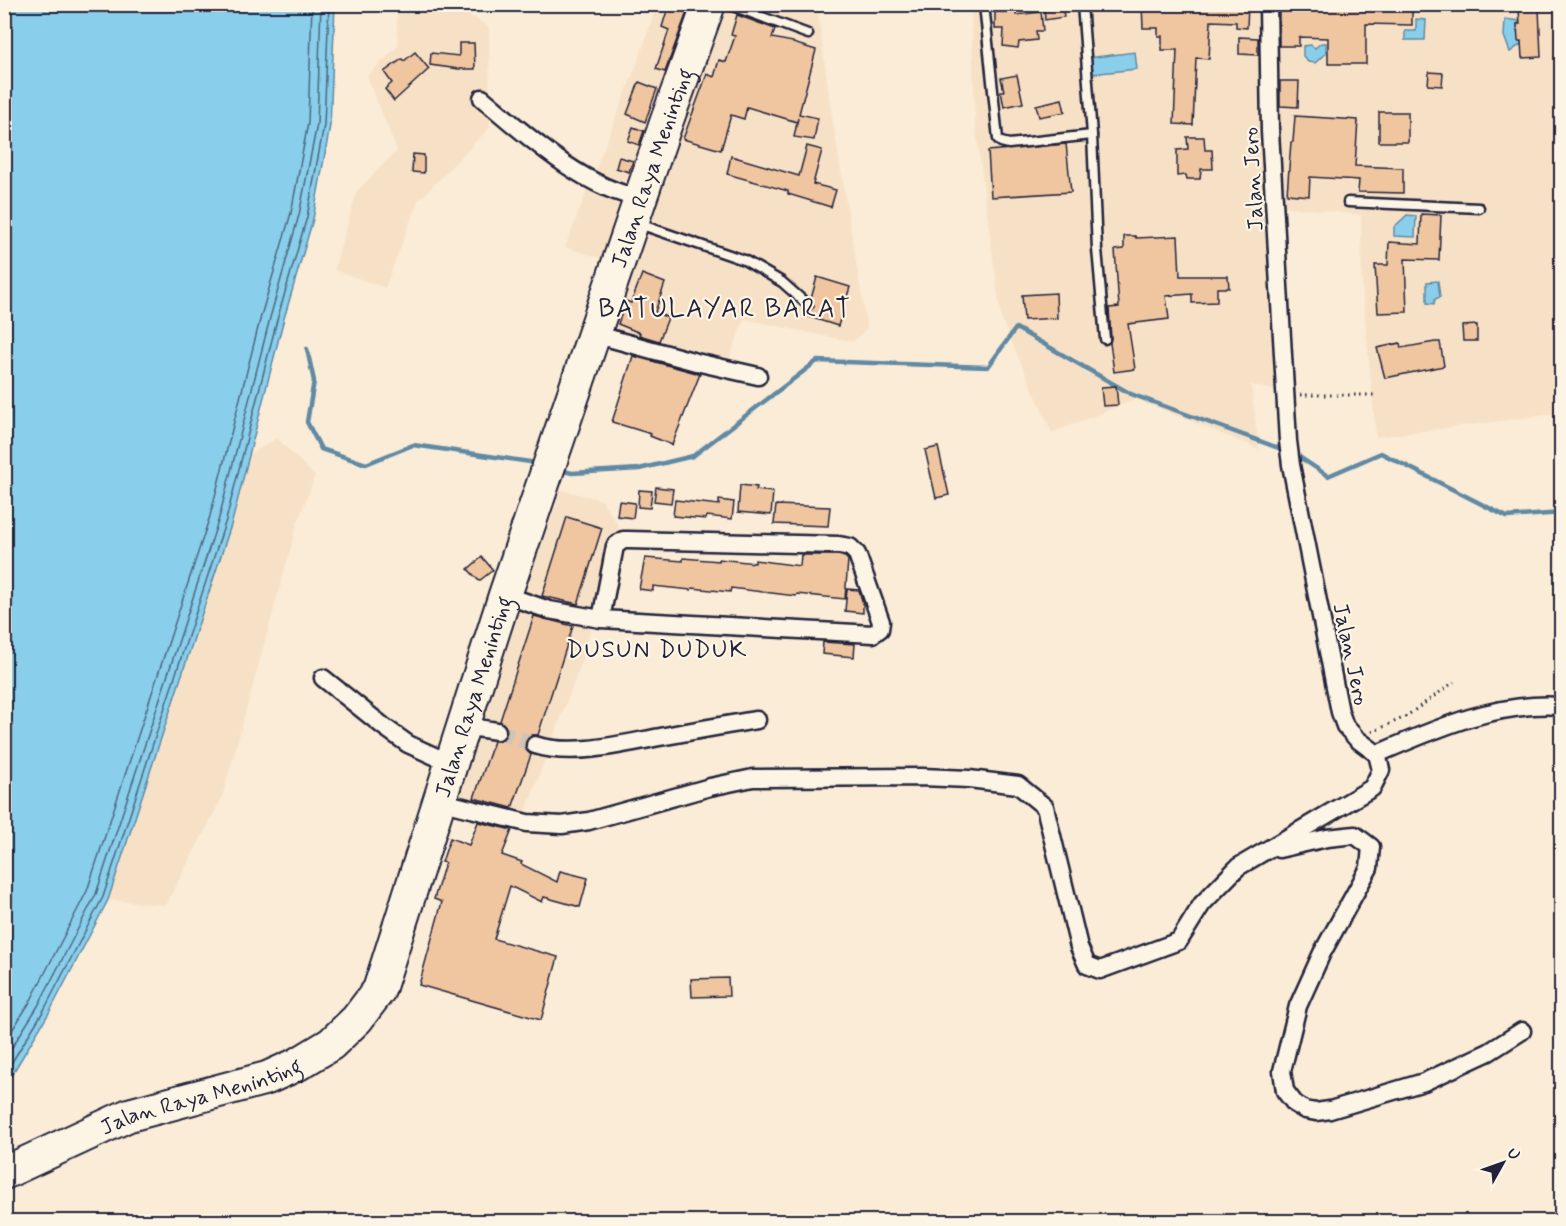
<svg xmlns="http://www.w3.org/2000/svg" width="1566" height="1226" font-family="Mynerve,sans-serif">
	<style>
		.built { fill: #f7e1c6 }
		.water { fill: #89ceea; stroke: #6089a4; stroke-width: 1.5 }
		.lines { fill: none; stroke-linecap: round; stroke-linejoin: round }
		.shore { stroke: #4b6781; stroke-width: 1.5 }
		.stream { stroke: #6089a4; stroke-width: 4.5 }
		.building { fill: #f0c6a0; stroke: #22223b; stroke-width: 1.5 }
		.street-tunnel { stroke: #cfc4b8; stroke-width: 16; stroke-dasharray: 16 8; stroke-linecap: butt }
		.lane-casing { stroke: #22223b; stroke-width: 13 }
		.street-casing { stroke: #22223b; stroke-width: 21 }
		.highway-casing { stroke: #22223b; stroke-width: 36 }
		.path { stroke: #22223b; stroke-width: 3; stroke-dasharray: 1.5 4.5; stroke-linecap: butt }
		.lane { stroke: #fcf5e5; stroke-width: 8 }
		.street { stroke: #fcf5e5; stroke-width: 16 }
		.highway { stroke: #fcf5e5; stroke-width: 32 }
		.labels { text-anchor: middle; stroke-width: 4.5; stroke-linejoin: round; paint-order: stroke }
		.street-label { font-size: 22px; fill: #22223b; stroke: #fcf5e5 }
		.neighbourhood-label { font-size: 24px; letter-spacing: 1.5px; fill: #22223b; stroke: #fcf5e5 }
		.quarter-label { font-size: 26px; letter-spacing: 1.5px; fill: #22223b; stroke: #fcf5e5 }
	</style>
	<rect width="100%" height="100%" fill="#faecd7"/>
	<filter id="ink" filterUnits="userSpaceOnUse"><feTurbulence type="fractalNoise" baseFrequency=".0167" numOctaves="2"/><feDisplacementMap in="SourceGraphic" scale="12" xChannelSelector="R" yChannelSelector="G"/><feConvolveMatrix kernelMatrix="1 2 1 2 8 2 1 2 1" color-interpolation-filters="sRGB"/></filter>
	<g filter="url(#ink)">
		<g class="built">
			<path d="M396 5H453L489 27 490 127 418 201 385 288 334 270 357 191 397 151 367 76 398 46Z"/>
			<path d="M657 5H817L831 110 867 328 853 342 744 319 727 365 580 328 606 260 565 247 637 64Z"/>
			<path d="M971 5H1561V413L1376 437 1362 288 1361 215 1281 206 1294 395 1251 385 1259 449 1136 399 1052 433 1001 318 975 122Z"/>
			<path d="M277 438 315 476 298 521 222 798 166 905 108 900 232 522 249 455Z"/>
			<path d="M561 490 602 500 619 527 582 661 523 819 453 797Z"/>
		</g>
		<g class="water">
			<path d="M5 4 335 5 330 126 313 219 283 322 232 522 108 900 49 1013 5 1086Z"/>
			<path d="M1416 19 1426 20 1425 40H1405V31H1416Z"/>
			<path d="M1505 19 1520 21 1517 24 1518 40 1521 41V44L1510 52 1504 36Z"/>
			<path d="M1321 43H1326V53L1315 63 1308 62 1303 56V46L1311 45 1315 48Z"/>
			<path d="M1135 52 1137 69 1091 74 1088 58Z"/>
			<path d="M1407 215 1416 216 1415 237 1394 236V227Z"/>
			<path d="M1438 281 1440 297 1435 299 1434 304 1427 303V282Z"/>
		</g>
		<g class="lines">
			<g class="shore">
				<path d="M4 1043 30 1002 87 891 210 516 261 316 291 213 308 123 312 4"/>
				<path d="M4 1060 38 1006 96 894 219 518 270 318 299 215 317 124 321 4"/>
				<path d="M4 1075 44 1010 103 897 226 520 277 320 307 217 324 125 329 4"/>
			</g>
			<g class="stream">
				<path d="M307 349 314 381 307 422 321 449 366 464 413 445 537 463"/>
				<path d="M1295 454 1328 476 1381 453 1507 517 1562 513"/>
				<path d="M560 470 572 473 639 469 693 456 817 361 988 367 1016 328 1131 394 1284 450"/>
			</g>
		</g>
		<g class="building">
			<path d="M669 4H690L665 72 656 69 669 30 662 27Z"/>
			<path d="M1142 4H1248L1247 28 1236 27V22L1211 21 1209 59 1196 58 1193 125 1174 124 1177 50H1162V36H1158V28H1143Z"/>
			<path d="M1279 4H1412V25L1366 24V64H1328V38L1299 37V46H1279Z"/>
			<path d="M1062 5 1064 17 1045 20 1044 7Z"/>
			<path d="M1539 8 1541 57 1522 58 1521 41H1518L1517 24H1520L1519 9Z"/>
			<path d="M995 12H1016V15L1041 12 1043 31H1036L1037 40 1019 42 1018 48 1003 46 1004 29H995Z"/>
			<path d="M737 15 775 29 772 38 793 42V43L816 50 799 114 818 118 814 140 794 137 798 118 797 122 747 107 744 119 731 115 721 150 683 139 707 74 714 77 719 60 726 62 735 36 731 35Z"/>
			<path d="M1239 37 1258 38V55L1239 54Z"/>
			<path d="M459 43H474L475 69H459L430 65 431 53 459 56Z"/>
			<path d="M415 52 429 69 394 101 385 89 392 83 384 72 402 59 404 61Z"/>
			<path d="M1429 72 1443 73 1442 86 1428 85Z"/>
			<path d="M1017 75 1023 103 1004 107 1001 91H1004L1001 78Z"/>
			<path d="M1280 81H1299L1298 107 1280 106Z"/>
			<path d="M639 82 657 89 645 122 627 114Z"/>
			<path d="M1062 99 1065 112 1039 117 1036 105Z"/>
			<rect x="1379" y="112" width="29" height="30"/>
			<path d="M1295 116 1358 120 1355 166 1403 168V193L1358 192 1359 180 1310 177 1309 196 1287 194 1291 142H1293Z"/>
			<path d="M633 127 644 131 639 145 628 141Z"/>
			<path d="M1187 137H1204L1205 150H1212L1213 169H1201L1200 179H1187L1186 175 1177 176V150L1188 149Z"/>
			<path d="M1066 144 1071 192 991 197 988 151Z"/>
			<path d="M807 146 822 150 813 184 836 190 831 207 788 194V191L727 174 731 156 799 176Z"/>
			<path d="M413 154 424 155V173L412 172Z"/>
			<path d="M619 157 633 161 629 172 616 168Z"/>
			<path d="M1421 214 1441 215 1439 260 1405 259 1407 312 1378 313 1375 265H1388L1389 242 1420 244Z"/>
			<path d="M1124 236H1135L1136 238 1178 236 1180 276H1228L1229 288H1217V302L1192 303V294L1166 296 1169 319 1128 324 1135 369 1114 372 1110 343 1111 338 1109 308 1119 307 1115 250 1124 249Z"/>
			<path d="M642 274 665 283 655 312 668 318 659 341 639 335 640 333 618 324 626 301 631 303Z"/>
			<path d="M817 277 850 287 838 326 806 316 807 311 814 307 811 299Z"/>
			<path d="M1056 293 1057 318 1024 320 1022 295Z"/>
			<path d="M1477 325V341H1463L1462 326Z"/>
			<path d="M1435 342H1440L1444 366 1385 378 1377 348 1400 343 1401 348Z"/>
			<path d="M633 356 700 374 672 445 650 436 651 434 612 422Z"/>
			<path d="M1116 386 1118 405 1103 406 1101 387Z"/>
			<path d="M938 447 949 495 936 498 925 450Z"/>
			<path d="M740 485 757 487 756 490 773 492 771 515 738 512Z"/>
			<path d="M656 487 673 489 671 503 654 501Z"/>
			<path d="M639 490 652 491 650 508 638 507Z"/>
			<path d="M675 500 719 505V500L734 502 732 519 707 516 706 519 673 516Z"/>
			<path d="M619 501 635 503 633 518 617 516Z"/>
			<path d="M776 505 830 507 828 526 774 524Z"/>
			<path d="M567 517 602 528 578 604 542 596Z"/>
			<path d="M801 555H838L845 557 848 560 845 599 797 594 796 596 731 588 730 592 692 588 691 590 653 586V591L639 589 645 558 683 561V558L719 561V559L755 563V560L800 566Z"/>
			<path d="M482 557 493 570 479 581 468 569Z"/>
			<path d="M847 589 859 590 863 604V613L845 611Z"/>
			<path d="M534 616 573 626 538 735H531L525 742V749L531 755 512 808 474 798 494 741 501 740 507 733 506 727 500 721Z"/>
			<path d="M823 642 855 644 854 657 822 654Z"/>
			<path d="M478 822 512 830 502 855 522 862 521 864 557 882 560 871 588 878 580 907 544 897 542 902 510 886 494 939 558 957 541 1020 419 985 442 902 434 899 445 863 442 862 450 838 469 845Z"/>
			<path d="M728 978 729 996 692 997 691 979Z"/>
		</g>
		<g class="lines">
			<path class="street-tunnel" d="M497 731 535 745"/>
			<g class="lane-casing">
				<g id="lane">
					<path d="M727 4 808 34"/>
					<path d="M984 4 998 139 1001 142 1009 144 1092 135 1097 249 1105 339"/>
					<path d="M1082 4 1092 135"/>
					<path d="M1348 202 1479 208"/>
					<path d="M639 224 744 260 782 282 808 305"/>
				</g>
			</g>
			<g class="street-casing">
				<g id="street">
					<path d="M482 98C525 134 584 189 641 198"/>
					<path d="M594 334 696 362 758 376"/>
					<path d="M505 595 549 610 601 619 873 634 880 629 881 622 857 554 850 547 839 545 628 540H623L615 546 601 619"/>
					<path d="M323 678 383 726 408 744 452 764"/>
					<path d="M463 726 497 731"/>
					<path d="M535 745C572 757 622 744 660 737 692 731 724 725 757 720"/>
					<path d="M1377 754C1435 729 1497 701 1562 706"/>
					<path d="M439 801 527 823 562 825 589 821 710 787 753 778 922 777 969 779 1018 785 1045 807 1079 947 1087 965 1100 970 1179 941 1202 904 1238 867 1372 788 1381 770 1377 754 1357 739 1345 726 1340 712 1291 465 1288 441 1270 131 1268 4"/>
					<path d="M1279 849 1327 838 1355 835 1371 847 1369 868 1322 953 1298 1006 1282 1071 1285 1091 1295 1104 1305 1110 1316 1112 1330 1110 1424 1082 1489 1052 1522 1031"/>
				</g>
			</g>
			<g class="highway-casing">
				<g id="highway">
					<path id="s1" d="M4 1173 129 1115 267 1078 298 1064 331 1044 357 1019 379 990 505 595 666 123 709 4"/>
				</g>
			</g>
			<g class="path">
				<path d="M1300 395H1378"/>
				<path d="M1372 732 1405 717 1454 682"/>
			</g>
			<use href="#lane" class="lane"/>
			<use href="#street" class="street"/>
			<use href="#highway" class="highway"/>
		</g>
	</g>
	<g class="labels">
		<g class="street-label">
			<text dy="8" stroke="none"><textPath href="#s1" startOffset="1292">Jalan Raya Meninting</textPath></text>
			<text transform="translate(1252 179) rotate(-93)" y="8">Jalan Jero</text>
			<text transform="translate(1352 654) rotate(78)" y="8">Jalan Jero</text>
			<text dy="8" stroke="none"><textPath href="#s1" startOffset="734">Jalan Raya Meninting</textPath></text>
			<text dy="8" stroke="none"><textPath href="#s1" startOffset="212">Jalan Raya Meninting</textPath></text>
		</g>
		<g class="neighbourhood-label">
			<text x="657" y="657">DUSUN DUDUK</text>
		</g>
		<g class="quarter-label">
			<text x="725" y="317">BATULAYAR BARAT</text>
		</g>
	</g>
	<rect width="1566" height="1226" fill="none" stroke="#fcf5e5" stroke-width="24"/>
	<rect x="12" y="12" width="1542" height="1202" fill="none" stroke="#22223b" stroke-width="2" filter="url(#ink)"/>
	<g transform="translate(1503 1163) rotate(50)" stroke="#fcf5e5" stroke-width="4.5" paint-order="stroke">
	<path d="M0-4.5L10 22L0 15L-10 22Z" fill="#22223b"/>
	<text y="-9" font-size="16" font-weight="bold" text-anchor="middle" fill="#22223b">U</text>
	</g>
</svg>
